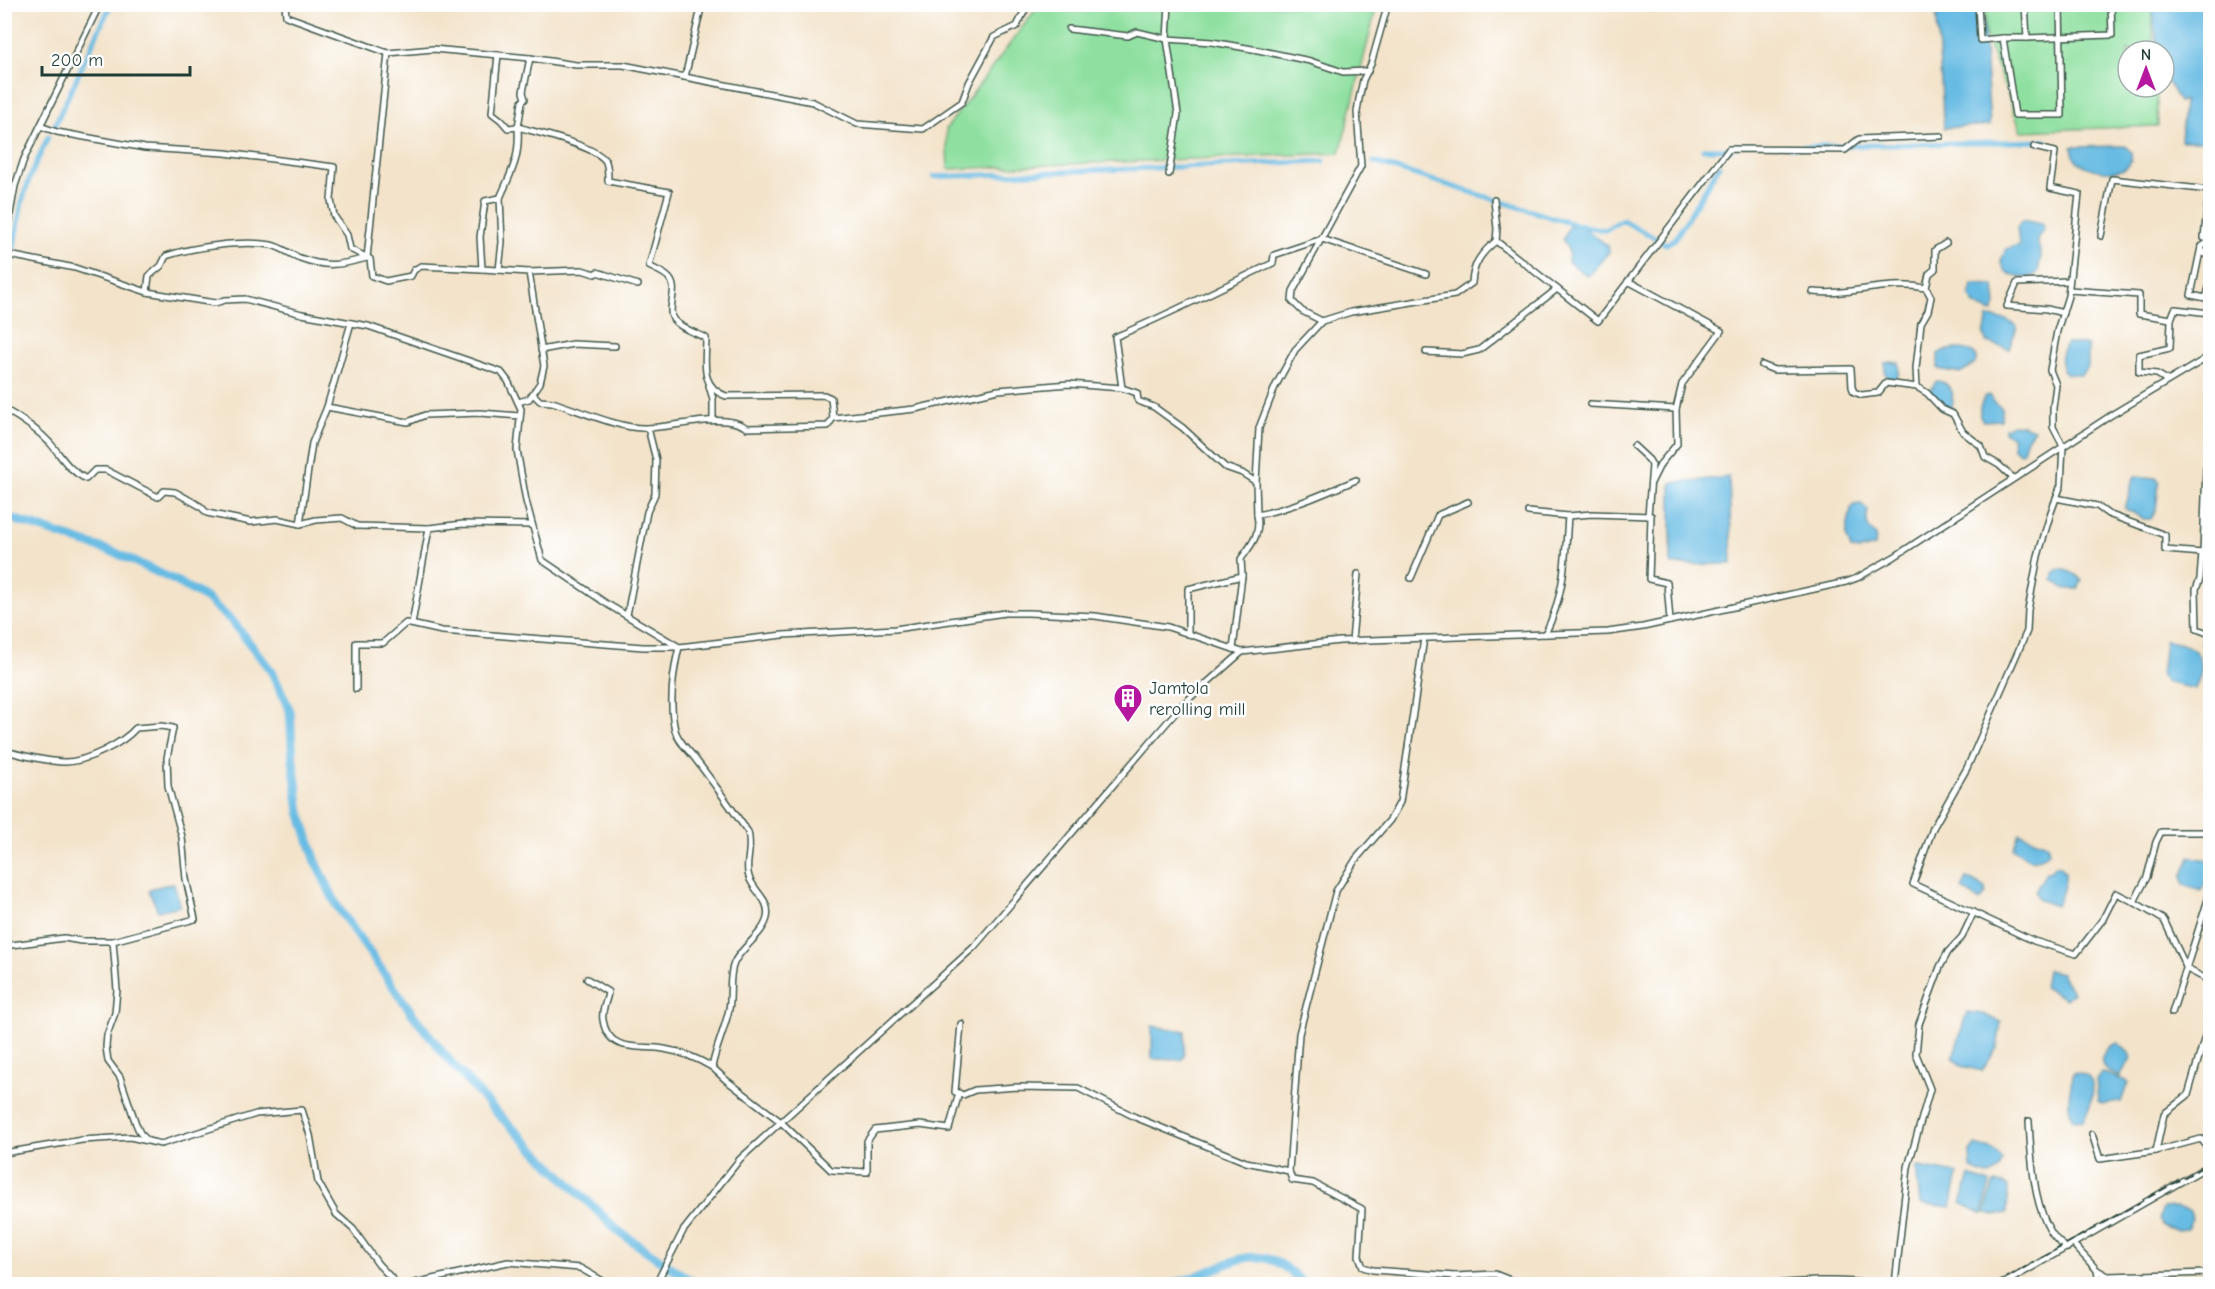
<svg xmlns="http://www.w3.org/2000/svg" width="2215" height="1289" font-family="'Comic Neue',sans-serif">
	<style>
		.green { fill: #8fe0a0; stroke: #578e6a; stroke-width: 1.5 }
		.water { fill: #67bbe3; stroke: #437c8c; stroke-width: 1.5 }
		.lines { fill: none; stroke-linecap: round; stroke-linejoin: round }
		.canal { stroke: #67bbe3; stroke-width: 5 }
		.river { stroke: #67bbe3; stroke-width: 9 }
		.street-casing { stroke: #3f564a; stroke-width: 8 }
		.street { stroke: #fff; stroke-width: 5 }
		.rail { stroke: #1f3d34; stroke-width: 1.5; stroke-dasharray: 9 4.5; stroke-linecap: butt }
		.labels { text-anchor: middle; stroke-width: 5; stroke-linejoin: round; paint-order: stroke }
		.poi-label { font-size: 18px; fill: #1f3d34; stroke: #fff; text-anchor: start }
	</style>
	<rect width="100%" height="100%" fill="#fff"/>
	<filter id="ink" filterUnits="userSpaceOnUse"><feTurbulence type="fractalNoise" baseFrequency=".0167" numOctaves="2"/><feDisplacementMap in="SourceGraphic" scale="12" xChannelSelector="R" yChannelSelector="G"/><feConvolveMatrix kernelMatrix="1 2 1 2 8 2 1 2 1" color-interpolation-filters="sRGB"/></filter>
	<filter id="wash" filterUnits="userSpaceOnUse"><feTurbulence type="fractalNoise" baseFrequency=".008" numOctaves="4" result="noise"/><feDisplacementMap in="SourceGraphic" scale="24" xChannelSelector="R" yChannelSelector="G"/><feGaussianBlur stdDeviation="1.35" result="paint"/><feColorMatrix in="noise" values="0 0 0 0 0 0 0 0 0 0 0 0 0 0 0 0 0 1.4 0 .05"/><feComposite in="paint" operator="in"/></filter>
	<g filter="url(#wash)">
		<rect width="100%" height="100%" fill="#f3e3ca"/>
		<g class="green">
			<path d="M1039 5H1377L1340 153 948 169 946 129Z"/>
			<path d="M1986 5H2151L2154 51H2128V87H2156L2158 126 2021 131 1985 34Z"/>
		</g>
		<g class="water">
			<path d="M1936 5H1982L1990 125 1944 128Z"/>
			<path d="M2166 5H2201L2210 46V141H2181L2184 100 2179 102 2164 75V51H2158L2152 9Z"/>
			<path d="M2125 146 2131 152C2136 180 2090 173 2077 161 2073 157 2073 152 2072 147Z"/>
			<path d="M2022 220 2042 224 2044 230 2037 239 2041 256 2038 272C2028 282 2016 278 2005 271L2001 261 2006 249 2019 245 2017 227Z"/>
			<path d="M1569 226 1583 227 1608 246 1609 252 1588 276 1568 262 1569 252 1563 240Z"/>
			<path d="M1972 284 1994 285 1996 305 1993 312 1974 305 1970 296Z"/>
			<path d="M1988 317 2007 320 2017 327 2009 349 1986 342 1984 335Z"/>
			<path d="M2067 344H2083L2088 346V367L2081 375 2068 374 2063 370C2059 360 2060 351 2067 344Z"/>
			<path d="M1955 349C1964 349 1971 350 1977 357L1975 364 1960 373 1938 369V354L1943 351Z"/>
			<path d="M1890 362 1899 363V373L1895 380 1889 381 1885 373V363Z"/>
			<path d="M1936 381C1949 381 1956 394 1952 406L1948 409 1943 407 1930 393Z"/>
			<path d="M1990 395 1994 402 2002 408 2001 420 1983 421 1980 417V407L1985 396Z"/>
			<path d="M2013 424 2023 425 2034 429 2026 440 2023 451 2020 453 2013 448 2012 436 2005 433V428Z"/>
			<path d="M2135 476 2156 478 2159 482 2156 510 2151 519H2144L2124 508C2131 498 2128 486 2135 476Z"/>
			<path d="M1729 477 1732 564 1671 565V483Z"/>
			<path d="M1861 504 1868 510C1865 523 1867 527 1876 536L1875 546 1861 550 1851 549 1846 536 1851 508 1853 505Z"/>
			<path d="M2059 569C2068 570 2076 573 2082 581L2078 589H2065L2053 580 2054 573Z"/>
			<path d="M2165 641C2197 644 2210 658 2195 689L2165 682 2161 675Z"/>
			<path d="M2019 833 2047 844 2049 852C2031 866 2031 861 2013 848Z"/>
			<path d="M2190 857 2209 860C2212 871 2207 881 2201 891L2184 885 2182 877Z"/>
			<path d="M2054 866 2060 867 2065 872C2066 885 2062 895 2056 906L2039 900 2035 892 2046 872 2051 871Z"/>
			<path d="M1967 878 1985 888 1986 893 1980 901 1962 889Z"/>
			<path d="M174 883 180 906 158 911 149 891 153 888Z"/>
			<path d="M2047 970 2061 973C2063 981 2069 985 2073 992L2066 999 2044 987Z"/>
			<path d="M1967 1012 1983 1014 2001 1022 1997 1048 1982 1071 1961 1066 1953 1057Z"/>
			<path d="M1152 1026 1185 1031 1184 1057 1181 1060 1152 1059Z"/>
			<path d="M2118 1043 2129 1053 2131 1059 2120 1077C2115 1074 2106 1072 2103 1066 2098 1056 2109 1045 2118 1043Z"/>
			<path d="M2074 1072C2078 1073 2085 1074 2088 1077 2099 1087 2088 1111 2083 1121L2072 1119C2066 1102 2070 1089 2074 1072Z"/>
			<path d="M2102 1073 2107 1074 2128 1082 2121 1102 2102 1104 2098 1101 2096 1079Z"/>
			<path d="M1975 1145 1991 1149 2003 1159 1999 1170 1990 1176 1971 1169 1970 1152Z"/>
			<path d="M1919 1167 1958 1174 1951 1207 1920 1204 1916 1168Z"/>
			<path d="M1970 1176 1990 1183 1983 1214 1961 1203Z"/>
			<path d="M1996 1183 2004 1184 2008 1187 2007 1213 1995 1215 1985 1213 1993 1185Z"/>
			<path d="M2176 1207 2190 1211 2192 1218 2187 1229 2177 1230 2163 1226 2159 1220 2163 1208Z"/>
		</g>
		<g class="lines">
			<g class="canal">
				<path d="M54 127 111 4"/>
				<path d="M1789 147 2046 141"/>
				<path d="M1703 149H1731"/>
				<path d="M1374 162 1573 224 1605 230 1622 220 1666 244 1675 239 1719 166"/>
				<path d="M933 177 1324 161"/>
				<path d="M13 251 22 202 30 177 48 137"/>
				<path d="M4 317 11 260"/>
			</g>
			<g class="river">
				<path d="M4 516 116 553 176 581 207 599 233 622 272 672 290 711 293 761 300 812 316 862 337 906 411 1012 452 1064 496 1112 618 1231 695 1284"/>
				<path d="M1173 1284C1226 1272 1256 1230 1303 1284"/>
			</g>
		</g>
	</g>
	<g filter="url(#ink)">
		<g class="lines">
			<g class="street-casing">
				<g id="street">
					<path d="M285 4 286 16 388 53 433 49 530 58 576 65H623L813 102 857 124 923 129 962 102 969 83 994 37 1017 26 1028 4"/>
					<path d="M1169 4 1167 39 1212 42 1258 50 1310 61 1343 72 1368 71"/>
					<path d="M1388 4 1371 64 1363 80 1359 99 1357 112 1361 166 1293 291 1292 301 1302 311 1322 321 1351 312 1455 295 1472 283C1473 264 1481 253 1496 241L1497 229 1494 200"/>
					<path d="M1978 4 1980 40 2003 38 2015 115H2062L2060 4"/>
					<path d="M2025 4 2027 38 2112 35 2111 4"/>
					<path d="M2208 4 2210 13"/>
					<path d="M1069 29 1128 36 1137 32 1167 39 1178 114 1169 174"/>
					<path d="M2003 38H2027"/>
					<path d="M530 58 523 92 525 99 522 102 518 127C535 132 598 146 606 162 608 167 608 175 608 181L669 192 649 266C654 269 665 273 669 278 680 290 666 307 673 319 680 328 696 333 706 338 706 362 699 386 726 396L824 395 831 398 833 418 915 409 998 390 1069 384 1122 388 1115 337C1168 315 1220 288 1273 263L1274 255 1322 239 1426 274"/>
					<path d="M685 77 702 4"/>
					<path d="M40 126 57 132 145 148 225 153 334 167 331 200 334 216 347 235 350 249 370 259 372 276 386 281 411 276 414 270 421 266 482 269 480 237 485 201 500 198C512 170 520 159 518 127L508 128 501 120 492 113 498 55"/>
					<path d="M2034 147 2055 152 2050 188 2079 194 2068 296 2057 331 2050 370 2056 385 2053 408V427L2063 446 2061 485 2051 512 2038 556 2028 610 2027 631 1967 768 1933 828 1913 884 2034 941 2076 954 2103 919 2116 893 2134 902 2147 877 2156 842 2161 832H2210"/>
					<path d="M2101 236 2112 179 2209 190 2204 238 2210 240"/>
					<path d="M1496 241 1598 321 1729 149 1845 150 1859 139 1941 136"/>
					<path d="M2210 241 2201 247 2191 295 2206 298 2210 284"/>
					<path d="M4 247 15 186 24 159 100 4"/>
					<path d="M2201 247 2204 254 2210 256"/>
					<path d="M4 254 75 268 147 292 215 303 225 300 245 299 302 314 368 326 501 372 508 381 521 409 517 450 526 501 542 560 607 604 679 647 783 635 895 629 1005 613H1028L1095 616 1168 627 1242 652"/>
					<path d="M482 269 529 272 544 366 540 383 529 399 518 402"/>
					<path d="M499 270 502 242 500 198"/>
					<path d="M529 272 582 270 595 274 597 272 638 285"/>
					<path d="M1628 281 1721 331 1682 384 1676 409 1677 444 1661 463 1651 483"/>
					<path d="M1926 288 1929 274 1935 269V250L1946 243"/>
					<path d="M2069 290 2139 295V314L2171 319 2175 309 2210 313"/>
					<path d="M147 292 149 276 161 266 166 256C193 247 243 240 271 245 281 247 290 254 300 258 327 268 340 265 367 258L388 53"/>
					<path d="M1813 292C1853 296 1884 280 1926 288L1931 297 1928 311 1921 323 1916 368 1917 387 1927 393 1942 409 1953 414 1963 432 1981 446 1985 457 1999 465 2013 478"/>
					<path d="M2063 313 2047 309 2007 306 2017 283 2068 281"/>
					<path d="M351 323 327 407 408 422 425 415 480 413 520 416"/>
					<path d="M541 350 573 344 615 346"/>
					<path d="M1426 352 1462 354 1479 350 1557 289"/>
					<path d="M1762 365 1774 370 1851 369 1852 387 1854 392 1862 395 1878 393 1886 383 1917 387"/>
					<path d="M2167 380 2157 374 2139 372V355L2170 348 2171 319"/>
					<path d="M709 386 713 399V420"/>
					<path d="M1122 388 1137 393 1138 401 1154 407 1183 428 1225 467 1242 473 1256 482 1257 515"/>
					<path d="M533 394 540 401 552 402C578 410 620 429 646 428 674 428 724 411 747 428L828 426 833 418"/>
					<path d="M1590 404 1676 409"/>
					<path d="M4 409C20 418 37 429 50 443 63 458 67 469 86 479L95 470H106L158 497 164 491 175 492 200 506 207 513 251 522 277 519 300 524 316 520 342 518 357 526 429 528 463 524 532 525"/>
					<path d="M1634 446 1649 460 1652 465 1648 516"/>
					<path d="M1256 482 1259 428 1275 387 1295 350 1322 321"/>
					<path d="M2056 498 2097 506 2108 514 2165 535V550L2203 553 2206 468H2210"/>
					<path d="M1528 512 1568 516 1592 514 1651 516 1649 579 1667 583 1670 621"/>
					<path d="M300 524 312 443 327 407"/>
					<path d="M2202 553 2200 579 2196 589 2197 629 2210 634"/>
					<path d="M1411 578 1438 515 1468 502"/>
					<path d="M627 615 647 512 655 494 656 460 648 428"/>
					<path d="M412 624 429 528"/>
					<path d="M1188 634V589L1242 576 1241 559C1252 544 1261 534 1257 515 1292 508 1323 494 1356 480"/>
					<path d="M1545 634C1565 595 1565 559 1568 516"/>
					<path d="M1424 638 1400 802 1390 820 1356 859 1336 891 1299 1034 1289 1171 1292 1180 1313 1183 1362 1209 1359 1256 1363 1267 1373 1270 1455 1276"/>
					<path d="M1352 641 1358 574"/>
					<path d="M1233 649 1242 576"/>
					<path d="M2209 650 2210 639"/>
					<path d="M356 689V643H383L406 623 442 631 643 647H679C673 672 669 704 675 730 678 742 689 750 696 760 714 783 731 808 748 832 753 850 744 864 749 877 754 892 771 900 767 918 763 935 741 947 734 963 728 977 732 994 729 1009 725 1029 716 1047 712 1067L726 1080 781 1122 831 1170 867 1172V1141L875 1130 920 1125 949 1129 959 1093"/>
					<path d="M4 750C18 755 51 762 65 762 86 762 122 744 136 728L161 726 173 728 167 758 168 786 182 837 186 879 195 919 113 941H81L64 938 4 946"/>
					<path d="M2134 902 2164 920 2187 969 2210 981"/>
					<path d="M113 941 117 990 115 1013 107 1035 106 1047 108 1061 120 1077 136 1124 140 1133 146 1139"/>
					<path d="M587 979 608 992C607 1002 601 1009 603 1020 608 1054 641 1045 664 1049 682 1052 697 1058 712 1067"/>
					<path d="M2172 1013 2210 893"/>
					<path d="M961 1024 955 1092 963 1095 975 1090 1017 1087 1078 1088 1135 1117 1246 1162 1289 1171"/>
					<path d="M2029 1121C2031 1156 2033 1229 2067 1248"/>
					<path d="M2092 1134 2100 1159 2156 1151 2201 1139 2210 1150"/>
					<path d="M2156 1151 2164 1114 2188 1095 2210 1019"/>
					<path d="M4 1153 82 1140 130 1137 161 1144 256 1114 302 1110 310 1135 318 1182 336 1214 353 1229 378 1264 397 1284"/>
					<path d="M2073 1244 2097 1270 2099 1284"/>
					<path d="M2097 1270 2108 1276 2210 1273"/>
					<path d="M410 1284 508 1262 580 1268 608 1284"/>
					<path d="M656 1284 683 1231 740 1159 974 947 1182 705 1242 652 1340 641 1608 632 1643 627 1846 582 1857 578 1894 557 2113 414 2210 356"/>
					<path d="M1451 1284 1455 1276 1495 1274 1520 1284"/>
					<path d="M1775 1284C1807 1281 1839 1279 1871 1284"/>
					<path d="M1895 1284 1908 1167 1930 1089 1916 1054 1919 1024 1940 967 1948 952 1962 937 1974 912"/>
					<path d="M2003 1284 2210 1165"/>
				</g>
			</g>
			<use href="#street" class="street"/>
			<g class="rail">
				<path d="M2205 4 2210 28"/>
				<path d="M1995 1284 2210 1163"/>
			</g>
		</g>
	</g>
	<defs>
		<g id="building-pin" transform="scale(1.5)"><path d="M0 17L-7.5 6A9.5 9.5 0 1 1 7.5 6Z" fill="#b5179e" stroke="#fff"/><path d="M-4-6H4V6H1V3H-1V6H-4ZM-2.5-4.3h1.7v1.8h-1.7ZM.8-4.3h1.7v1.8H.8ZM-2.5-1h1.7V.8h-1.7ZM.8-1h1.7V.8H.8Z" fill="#fff"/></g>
	</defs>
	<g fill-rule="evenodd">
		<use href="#building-pin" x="1128" y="698"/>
	</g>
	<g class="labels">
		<g class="poi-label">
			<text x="1149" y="694">Jamtola<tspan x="1149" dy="21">rerolling mill</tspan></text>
		</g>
	</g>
	<rect width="2215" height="1289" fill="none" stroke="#fff" stroke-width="24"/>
	<g transform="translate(2146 69)"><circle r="28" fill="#ffffff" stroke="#a5b1ae" stroke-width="1.5"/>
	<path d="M0-4.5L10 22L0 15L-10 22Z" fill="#b5179e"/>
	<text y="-9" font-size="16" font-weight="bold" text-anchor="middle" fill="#1f3d34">N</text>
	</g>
	<path d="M42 66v9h148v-9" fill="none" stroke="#1f3d34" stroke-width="3"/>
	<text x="51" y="66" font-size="18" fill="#1f3d34" stroke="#ffffff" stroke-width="4.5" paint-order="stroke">200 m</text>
</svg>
